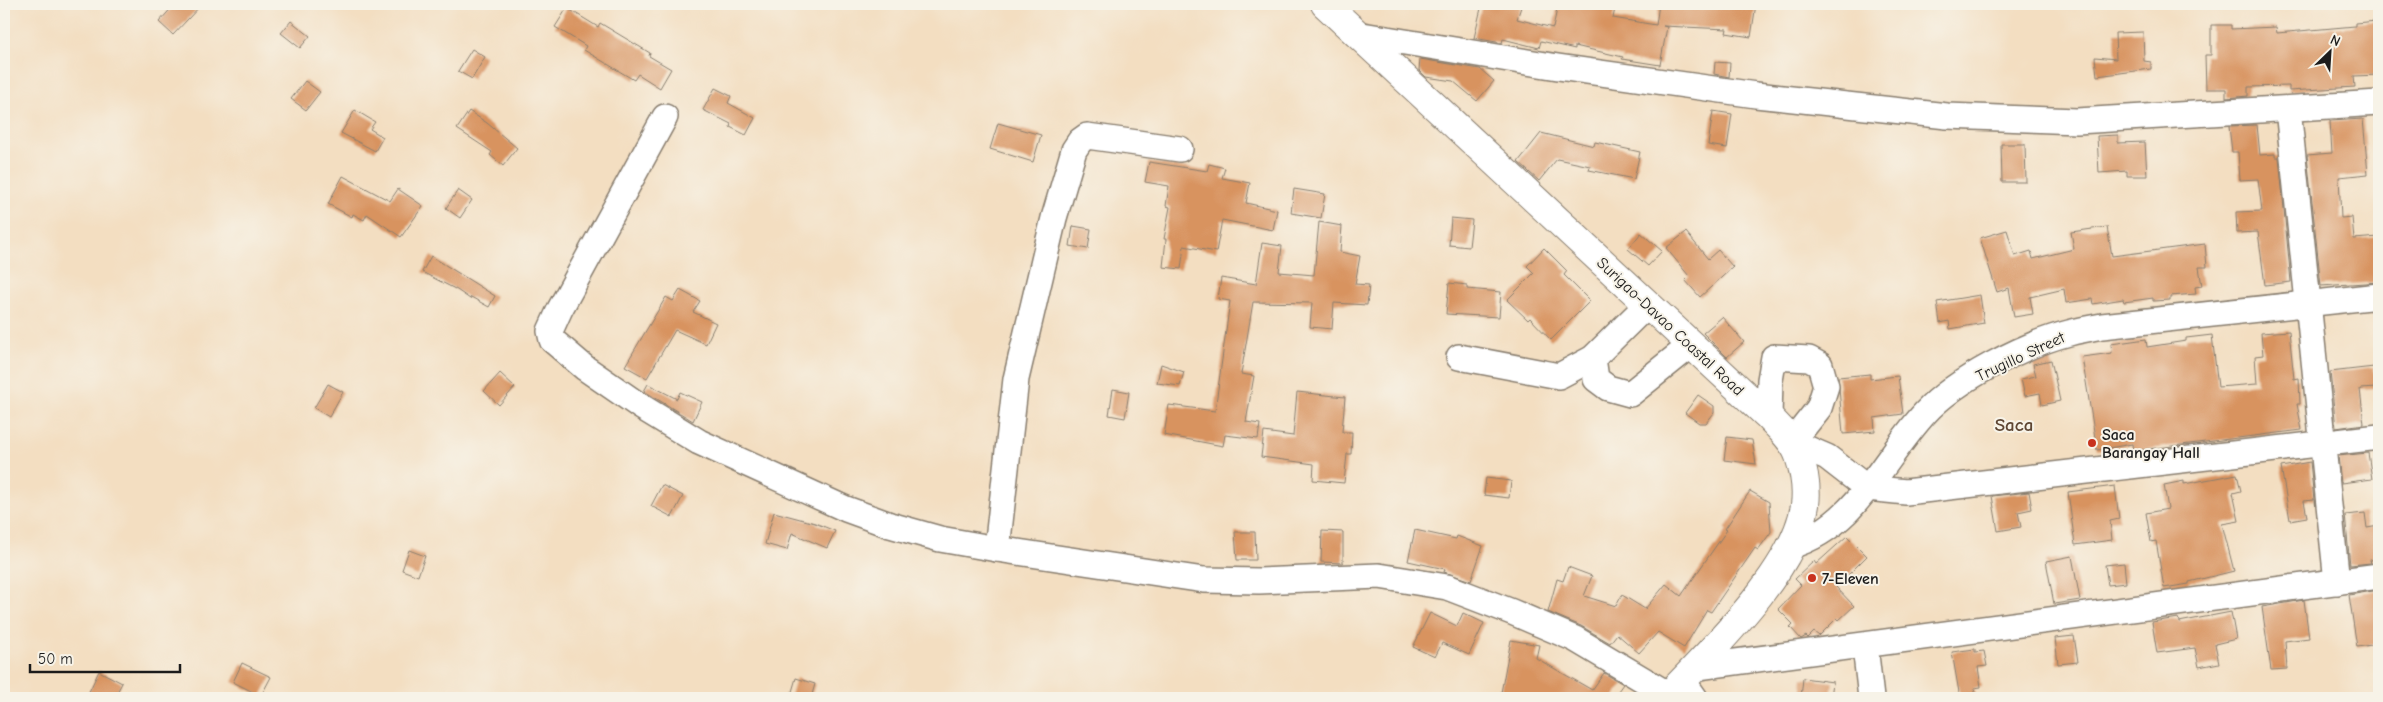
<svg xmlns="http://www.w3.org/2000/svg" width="2383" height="702" font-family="'Comic Neue',sans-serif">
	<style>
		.building { fill: #d8935e }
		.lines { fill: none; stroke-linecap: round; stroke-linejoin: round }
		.minor-casing { stroke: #887d6e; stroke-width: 28 }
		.highway-casing { stroke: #887d6e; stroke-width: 30 }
		.minor { stroke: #fff; stroke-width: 25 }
		.highway { stroke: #fff; stroke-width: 28 }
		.poi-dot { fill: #c8321e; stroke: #f7f3e8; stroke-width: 2 }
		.labels { text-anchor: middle; stroke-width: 4; stroke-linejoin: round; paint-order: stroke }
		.street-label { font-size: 16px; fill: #1c1c1c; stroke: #f7f3e8 }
		.poi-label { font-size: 16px; font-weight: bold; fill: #1c1c1c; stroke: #f7f3e8; text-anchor: start }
		.quarter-label { font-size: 19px; font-weight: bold; fill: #5e4633; stroke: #f7f3e8 }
	</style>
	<rect width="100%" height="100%" fill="#f7f3e8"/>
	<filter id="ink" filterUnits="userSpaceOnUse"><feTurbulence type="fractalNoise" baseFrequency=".02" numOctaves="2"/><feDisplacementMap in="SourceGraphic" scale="10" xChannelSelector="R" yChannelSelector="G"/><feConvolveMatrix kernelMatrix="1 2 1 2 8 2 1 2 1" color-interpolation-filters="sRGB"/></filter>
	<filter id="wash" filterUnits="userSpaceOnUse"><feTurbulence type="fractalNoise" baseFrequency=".0096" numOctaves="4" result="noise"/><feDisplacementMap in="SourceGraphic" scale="20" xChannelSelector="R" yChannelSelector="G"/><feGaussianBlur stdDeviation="1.12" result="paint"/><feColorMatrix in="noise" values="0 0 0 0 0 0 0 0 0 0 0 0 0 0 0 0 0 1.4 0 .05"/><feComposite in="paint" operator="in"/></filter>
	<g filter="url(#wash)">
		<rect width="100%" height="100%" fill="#f3dec1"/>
		<g id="blocks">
			<g class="building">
				<path d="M175 4H202L173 35 159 22Z"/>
				<path d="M1482 4H1522L1517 19 1553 28 1558 4H1616L1613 18 1656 25 1659 4H1756L1751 37 1726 33 1727 29 1663 26 1667 27 1660 65 1622 59 1623 57 1575 46V49L1541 41 1539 48 1503 39 1502 43 1474 38Z"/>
				<path d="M567 8 598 27 600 23 650 53 649 56 671 69 660 88 638 74 634 80 584 50 586 46 555 27Z"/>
				<path d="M291 21 310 36 300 48 281 33Z"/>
				<path d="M2377 21 2379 75 2354 76 2355 87 2289 91V86L2248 87V96L2226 98V89H2206L2205 55H2211V25H2231V29L2276 27 2277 33 2355 26V23Z"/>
				<path d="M2143 32 2144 61 2151 62V69L2097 76 2095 57 2116 59 2115 33Z"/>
				<path d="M472 49 485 57 472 79 458 71Z"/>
				<path d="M1420 59 1480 69 1494 81 1477 101 1453 81 1426 77 1419 70Z"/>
				<path d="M1715 62 1730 63 1729 77 1714 74Z"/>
				<path d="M305 81 320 92 306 110 291 99Z"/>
				<path d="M715 88 731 96 728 103 755 118 746 135 730 127 731 124 703 110Z"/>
				<path d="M355 110 375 122 370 129 383 137 375 151 341 133Z"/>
				<path d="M469 111 487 123 517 148 503 166 490 155 492 152 457 129Z"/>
				<path d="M1713 111 1732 114 1727 148 1708 145Z"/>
				<path d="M2363 119 2368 174 2339 177 2341 218 2352 217 2354 239 2379 237V282L2321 286 2307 155 2332 153 2330 121Z"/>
				<path d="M998 123 1041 135 1033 162 990 149Z"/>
				<path d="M2257 125 2260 155 2275 154V157H2279L2291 282 2265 285 2258 232 2237 233 2236 212 2262 211 2258 179 2240 180 2238 152H2232L2229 126Z"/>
				<path d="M1541 133 1594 146 1595 142 1640 152 1634 179 1589 170 1590 166 1557 159 1539 181 1518 162Z"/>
				<path d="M2118 135V143L2145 142 2147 176H2127V171L2099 173 2097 136Z"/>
				<path d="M2001 144H2025L2026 182H2002Z"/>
				<path d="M1149 162 1207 171 1209 164 1225 168 1222 178 1250 183 1246 203 1277 210 1273 230 1222 220 1216 252 1184 246 1181 269 1163 267 1166 239H1164L1170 207 1166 206 1169 186 1145 182Z"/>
				<path d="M343 176 390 201 398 189 423 206 401 237 367 214 364 220 353 214 352 217 328 204Z"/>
				<path d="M1294 189 1325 194 1321 218 1291 213Z"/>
				<path d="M458 190 472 200 460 218 446 208Z"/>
				<path d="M1451 218 1472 220 1469 247 1449 245Z"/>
				<path d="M1319 222 1342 226 1340 252 1360 256 1355 284 1369 285 1367 305 1334 303 1332 329 1310 327 1312 303 1253 302 1241 374 1254 376 1246 422 1260 424 1258 439 1225 435 1223 446 1164 435 1169 405 1215 411 1230 301 1218 299 1221 278 1256 284 1262 243 1282 246 1279 272 1314 275Z"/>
				<path d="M1073 226 1091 229 1088 249 1070 246Z"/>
				<path d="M2107 227 2112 256 2205 244 2207 267H2199L2202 286 2195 287 2196 294 2170 296V300L2153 301V298L2124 302 2123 299 2093 304 2092 299 2066 303 2064 289 2030 297 2033 314 2014 317 2009 288 1997 292 1980 238 2007 230 2015 256 2031 251 2033 259 2074 249 2071 232Z"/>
				<path d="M1686 232 1708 259 1718 250 1733 267 1700 297 1685 280 1689 276 1666 248Z"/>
				<path d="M1641 233 1662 251 1648 266 1628 249Z"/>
				<path d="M1544 248 1567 271 1564 275 1590 301 1551 340 1530 318 1528 320 1507 300 1534 273 1527 266Z"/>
				<path d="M431 256 495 296 489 307 471 297 470 299 457 290 422 272Z"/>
				<path d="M1449 283 1467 285V289L1501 292 1499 317 1446 314Z"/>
				<path d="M680 290 700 301 693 312 716 323 706 344 675 330 647 378 625 366 666 297 673 301Z"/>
				<path d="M1980 295 1984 323 1950 329 1949 321 1940 323 1937 302Z"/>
				<path d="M1722 317 1744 342 1727 357 1703 333Z"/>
				<path d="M2289 331 2294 379 2299 378 2300 404H2297L2302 430 2133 451 2132 444 2097 450 2082 357 2112 353 2111 344 2146 339 2147 347 2186 341V338L2212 335 2218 387 2257 384 2255 356 2263 355 2261 333Z"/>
				<path d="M2051 360 2060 401 2042 405 2040 393 2025 396 2021 379 2036 376 2033 364Z"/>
				<path d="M1161 364 1184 372 1180 386 1157 383Z"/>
				<path d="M2374 367 2376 388 2360 389 2364 424 2336 428 2330 372Z"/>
				<path d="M500 373 515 387 499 405 484 391Z"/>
				<path d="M1870 374V379L1898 376 1903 414 1874 418 1875 431 1843 434 1838 377Z"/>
				<path d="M328 384 343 392 329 417 314 408Z"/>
				<path d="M648 384 677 399 680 392 702 402 693 421 644 391Z"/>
				<path d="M1113 389 1129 392 1125 418 1109 415Z"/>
				<path d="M1297 392 1345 397 1342 432H1352L1351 454H1347L1344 483 1313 480 1314 464 1261 457 1264 432 1293 436Z"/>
				<path d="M1698 395 1714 406V413L1706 423H1699L1685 413Z"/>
				<path d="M1727 437 1752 440 1756 464 1724 460Z"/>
				<path d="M2368 453 2372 479 2341 483 2338 456Z"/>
				<path d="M2310 462 2314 500 2304 501 2307 517 2290 520 2281 467Z"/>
				<path d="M2237 474 2241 491 2233 493 2239 521 2222 524 2234 571 2189 582V584L2164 588 2156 541 2151 542 2146 513 2168 509 2164 485 2184 481V484Z"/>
				<path d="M1486 478 1511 481 1509 498 1484 495Z"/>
				<path d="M662 485 683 496 672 517 651 506Z"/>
				<path d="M2115 486 2119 519 2110 521 2112 540 2075 545 2068 492Z"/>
				<path d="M1750 491 1769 502 1771 532 1758 550 1755 548 1711 612 1707 610 1684 648 1658 632 1639 653 1617 634 1610 643 1581 626 1548 612 1557 579 1563 581 1568 567 1592 576 1584 596 1616 606 1622 595 1645 609 1666 584 1681 596 1727 530 1725 529Z"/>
				<path d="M2029 492 2032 509 2018 512 2021 527 1998 531 1992 496Z"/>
				<path d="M774 512 815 523 835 531 827 548 792 533 787 550 765 544Z"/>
				<path d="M2365 513 2367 528 2379 526V559L2370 560 2371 563 2350 565 2345 515Z"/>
				<path d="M1415 530 1456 539 1457 536 1483 546 1471 581 1444 572 1445 569 1408 561Z"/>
				<path d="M1322 531 1343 532V563L1321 562Z"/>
				<path d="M1235 532H1255L1256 560H1237Z"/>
				<path d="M1847 536 1867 556 1836 587 1854 606 1839 620 1837 618 1819 636 1814 632 1808 638 1806 636 1801 639 1790 627 1793 624 1778 609 1801 585 1795 579 1814 561 1816 564Z"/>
				<path d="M409 550 425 556 418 576 402 570Z"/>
				<path d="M2072 556 2080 600 2054 604 2046 561Z"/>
				<path d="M2124 563 2126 583 2108 585 2105 565Z"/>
				<path d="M2379 590V644L2357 647 2349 595Z"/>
				<path d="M2304 600 2309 638 2285 641 2287 669 2271 670 2262 607Z"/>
				<path d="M2231 612 2236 639 2215 644 2219 663 2199 667 2195 648 2157 653 2152 622 2178 618 2179 622Z"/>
				<path d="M1430 613 1457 626 1463 613 1484 623 1469 655 1442 643 1435 657 1413 647Z"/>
				<path d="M2074 636 2078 662 2058 664 2055 638Z"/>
				<path d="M1511 640 1539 645 1536 658 1592 690 1604 673 1623 684 1613 698H1500Z"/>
				<path d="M1975 649V652L1984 651 1987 666 1978 667 1981 687 1974 688 1976 695 1960 698 1952 652Z"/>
				<path d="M242 663 271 677 261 696 233 682Z"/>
				<path d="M99 671 122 683 114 698H86Z"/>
				<path d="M796 678 815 684 811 698 791 695Z"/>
				<path d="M1803 678 1833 682 1831 698H1801Z"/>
			</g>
		</g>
	</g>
	<g filter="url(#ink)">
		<use href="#blocks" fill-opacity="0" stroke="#887d6e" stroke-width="1"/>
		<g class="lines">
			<g class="minor-casing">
				<g id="minor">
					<path d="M1356 34 1558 67 1756 95 1947 116 2077 121 2379 103"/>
					<path d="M2288 109 2337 582"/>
					<path d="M665 117 560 309 550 331 552 340 585 368 640 406 699 442 846 509 890 525 940 539 997 549 1204 580 1259 581 1379 576 1447 587 1512 612 1575 639 1669 695"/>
					<path d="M1459 357 1559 376 1593 358 1648 304"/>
					<path d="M1593 358 1596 379 1608 388 1630 394 1691 345"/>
					<path d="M1769 417 1770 380 1774 357 1809 359 1820 365 1826 386 1819 408 1792 442 1827 457 1867 488 1906 492 2379 437"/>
					<path d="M1790 546C1856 527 1881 461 1925 413 1955 380 2025 344 2069 333 2080 330 2091 328 2102 326L2379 296"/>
					<path d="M997 549 1016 379 1054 218 1074 150 1080 141 1087 136 1180 149"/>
					<path d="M1865 646 1871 698"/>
					<path d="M1698 667 2379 576"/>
					<path d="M1683 681 1695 698"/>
				</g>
			</g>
			<g class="highway-casing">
				<path id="highway" d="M1325 4 1769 417C1780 429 1794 441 1799 456 1804 471 1807 490 1805 505 1796 570 1710 651 1666 698"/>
			</g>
			<use href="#minor" class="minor"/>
			<use href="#highway" class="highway"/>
		</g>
	</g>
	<g class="poi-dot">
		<circle cx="2092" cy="443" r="5"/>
		<circle cx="1812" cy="578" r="5"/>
	</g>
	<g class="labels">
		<g class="street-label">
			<text transform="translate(1671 326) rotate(43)" y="6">Surigao-Davao Coastal Road</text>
			<text transform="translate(2020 356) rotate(-25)" y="6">Trugillo Street</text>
		</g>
		<g class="poi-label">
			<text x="2102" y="440">Saca<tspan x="2102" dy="18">Barangay Hall</tspan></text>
			<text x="1822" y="584">7-Eleven</text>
		</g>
		<g class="quarter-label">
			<text x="2014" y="431">Saca</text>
		</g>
	</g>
	<rect width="2383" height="702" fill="none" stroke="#f7f3e8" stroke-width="20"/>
	<g transform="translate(2330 52) rotate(25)" stroke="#f7f3e8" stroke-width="4" paint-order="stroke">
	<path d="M0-4L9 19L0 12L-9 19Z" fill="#1c1c1c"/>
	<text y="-8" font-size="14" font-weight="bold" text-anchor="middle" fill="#1c1c1c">N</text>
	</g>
	<path d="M30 664v8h150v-8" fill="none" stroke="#1c1c1c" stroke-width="2.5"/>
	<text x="38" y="664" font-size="15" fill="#1c1c1c" stroke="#f7f3e8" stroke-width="4" paint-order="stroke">50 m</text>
</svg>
